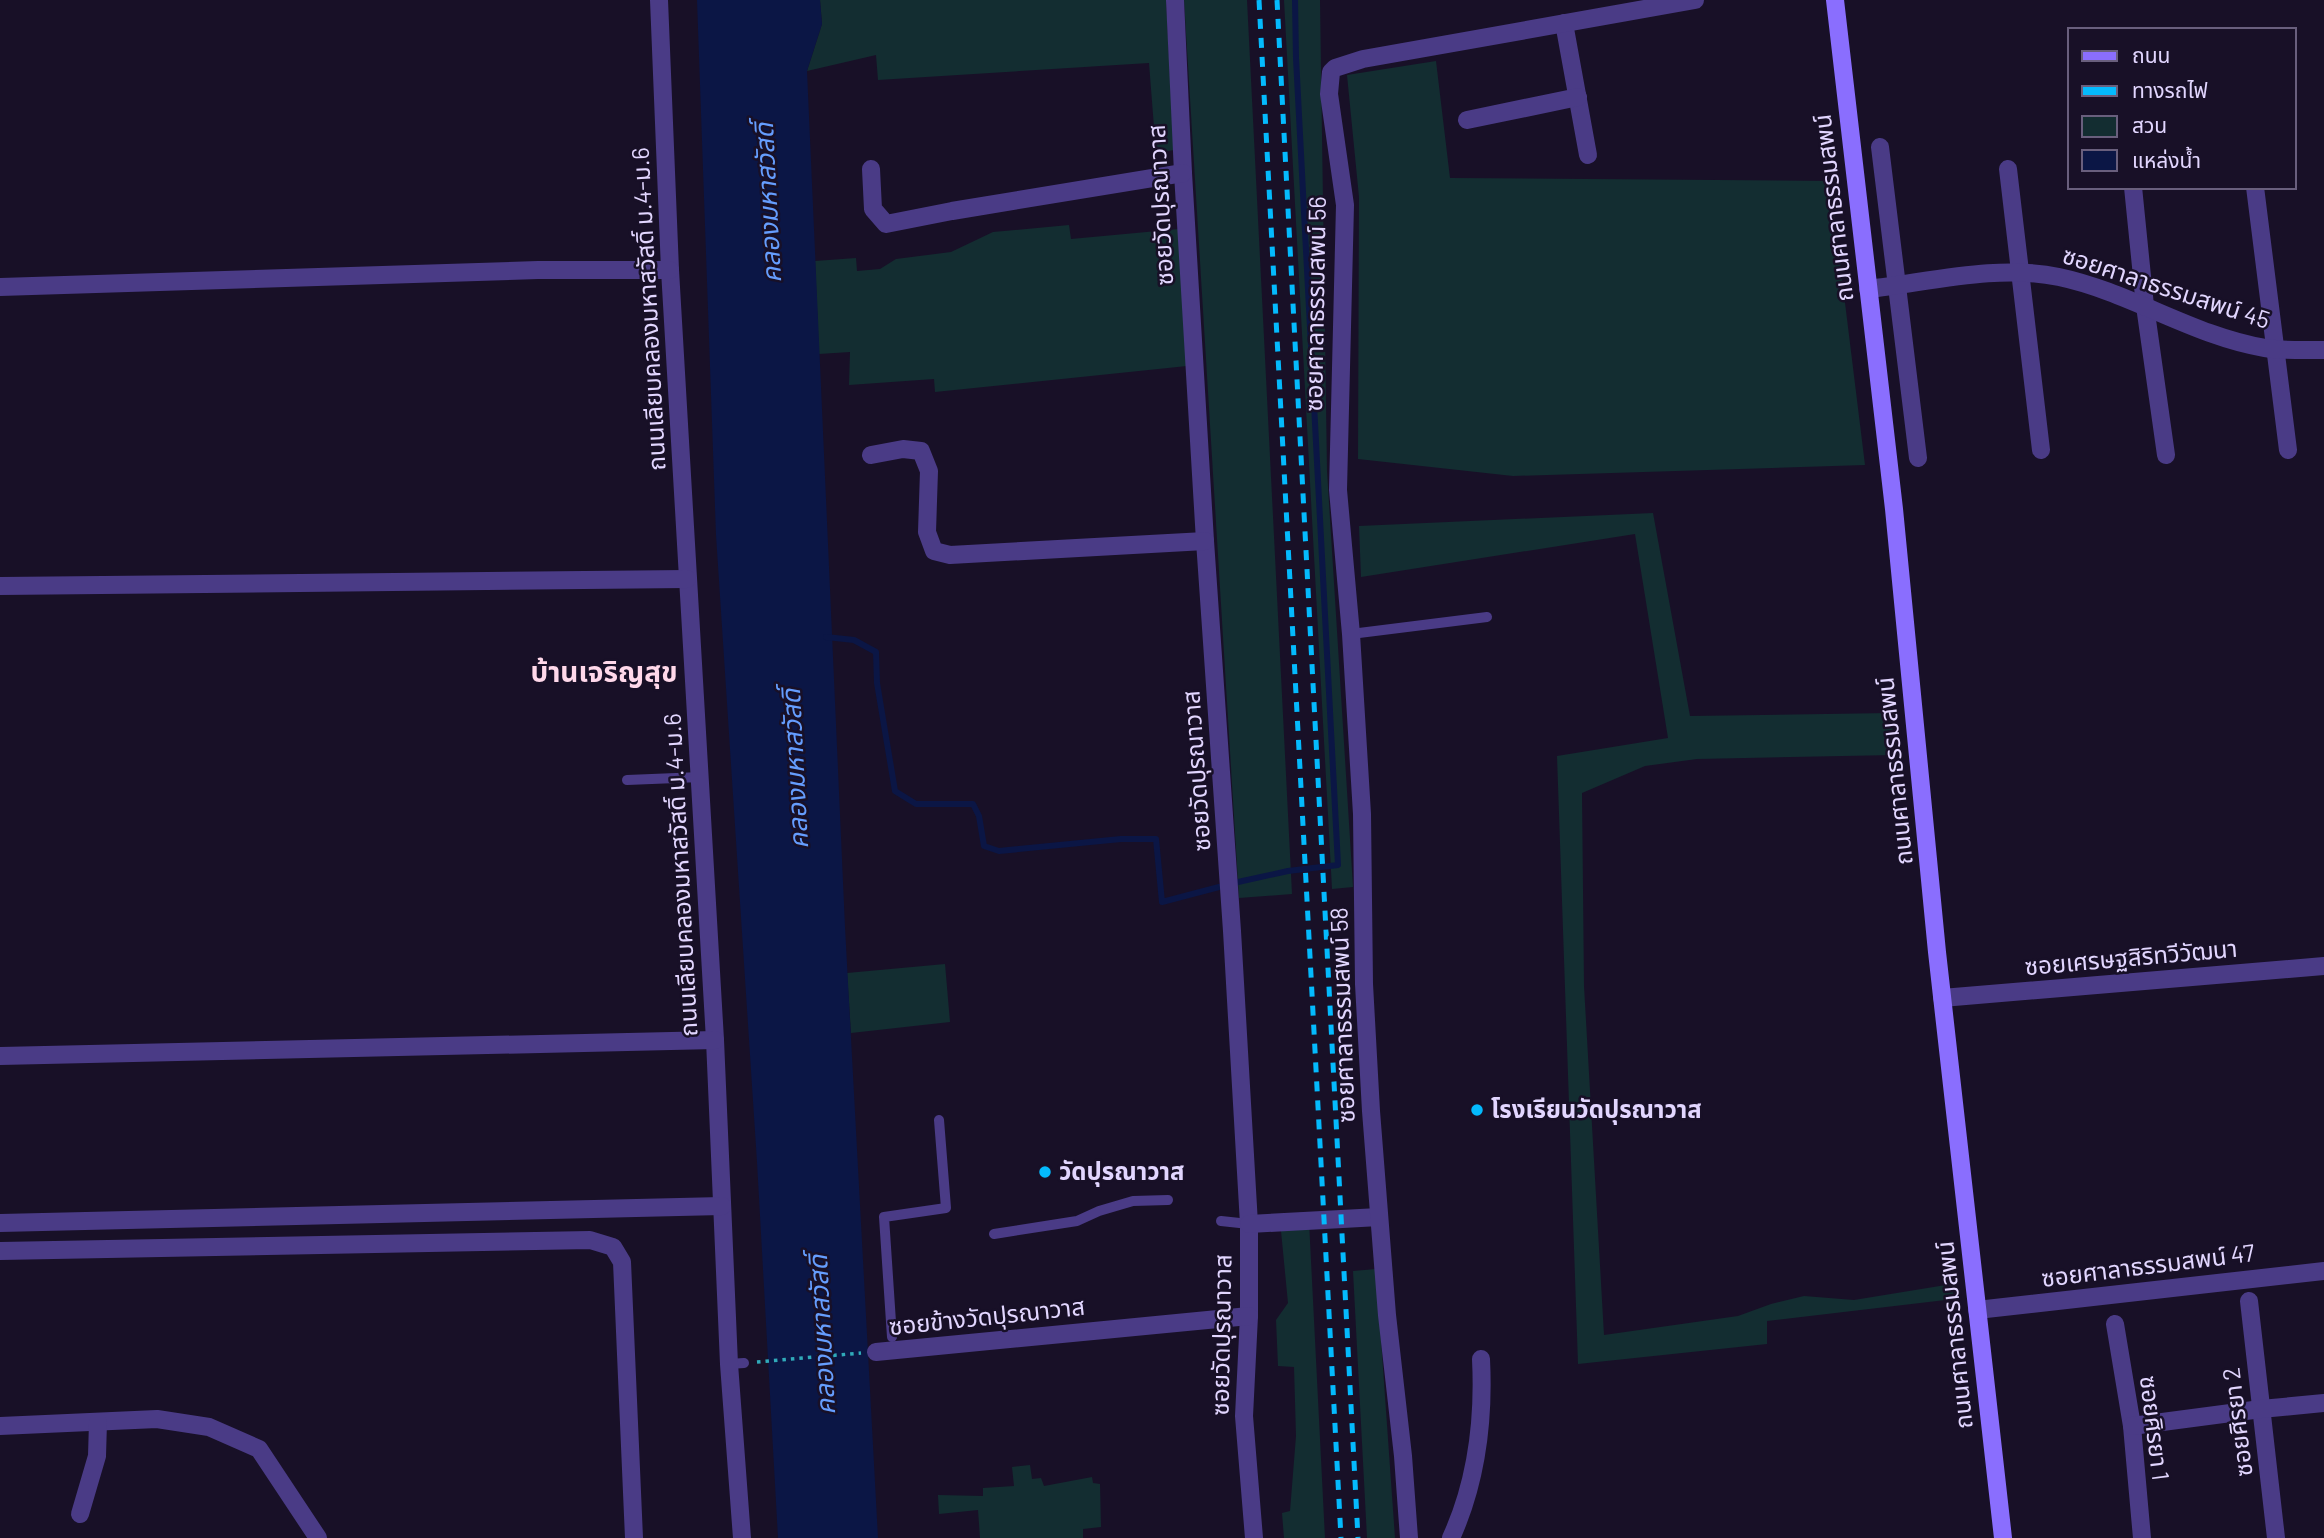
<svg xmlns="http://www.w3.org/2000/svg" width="2324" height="1538" font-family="Barlow,'Noto Sans Thai',sans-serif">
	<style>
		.green { fill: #132d31 }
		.water { fill: #0b1645 }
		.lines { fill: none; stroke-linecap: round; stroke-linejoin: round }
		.stream { stroke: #0b1645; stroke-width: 6 }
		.path { stroke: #30aab9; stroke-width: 3.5; stroke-dasharray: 3.5 5; stroke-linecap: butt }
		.lane { stroke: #4a3b86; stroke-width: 10 }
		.street { stroke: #4a3b86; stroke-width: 18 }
		.secondary { stroke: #8a6efe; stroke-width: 18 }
		.rail { stroke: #04bafd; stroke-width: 5; stroke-dasharray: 10 9; stroke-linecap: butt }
		.poi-dot { fill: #04bafd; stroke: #181027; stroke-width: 2.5 }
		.labels { text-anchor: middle; stroke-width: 5; stroke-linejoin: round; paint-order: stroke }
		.street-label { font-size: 24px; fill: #e2d6ff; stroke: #181027 }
		.poi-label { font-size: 24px; font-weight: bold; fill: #e2d6ff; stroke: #181027; text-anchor: start }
		.water-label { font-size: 26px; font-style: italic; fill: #659dfe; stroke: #181027 }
		.quarter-label { font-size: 28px; font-weight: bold; fill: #ffd8ea; stroke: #181027 }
	</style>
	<rect width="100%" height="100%" fill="#181027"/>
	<g class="green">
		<path d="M820 0H1166L1174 150 1156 153 1149 63 878 80 876 55 807 71 822 24Z"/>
		<path d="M1184 0H1247L1292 894 1239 898Z"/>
		<path d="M1284 0H1320L1327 471 1353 887 1332 889Z"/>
		<path d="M1436 61 1450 178 1830 181 1865 465 1513 476 1358 459 1359 197 1347 75Z"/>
		<path d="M1069 225 1071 239 1179 229 1187 366 935 392 934 379 849 385 850 352 819 354 815 261 856 258 857 271 880 269 896 259 951 252 993 232Z"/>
		<path d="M1653 513 1690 716 1891 713 1895 755 1697 759 1645 766 1582 793 1584 986 1604 1335 1738 1316 1771 1304 1804 1296 1854 1300 1952 1284 1954 1299 1767 1321V1344L1578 1364 1557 756 1668 738 1635 534 1361 577 1359 526Z"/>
		<path d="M945 964 950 1022 851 1033 847 973Z"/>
		<path d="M1309 1221 1325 1538H1284L1282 1513 1290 1511 1296 1436 1294 1367 1278 1366 1276 1320 1288 1303 1281 1231 1291 1222Z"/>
		<path d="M1376 1269 1395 1538H1367L1353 1271Z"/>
		<path d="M1030 1465 1032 1479 1041 1478 1044 1486 1092 1477 1093 1483 1100 1484 1101 1527 1083 1529V1538H980L978 1510 939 1514 938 1495 983 1496V1488L1014 1486 1012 1467Z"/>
	</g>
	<path class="water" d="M697 0H820L822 24 807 71 845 927 878 1538H778L757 1162 716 535Z"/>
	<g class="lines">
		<g class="stream">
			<path d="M826 637 854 640 876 652 877 683 895 791 916 804H973L979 816 984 846 999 851 1121 839H1156L1162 902 1219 887"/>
			<path d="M1238 882 1288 871 1338 865 1296 58 1295 0"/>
		</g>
		<path class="path" d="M757 1362 861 1353"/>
		<g class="lane">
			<path d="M1351 634 1487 617"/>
			<path d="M627 780 701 777"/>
			<path d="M1221 1221 1249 1224"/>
			<path d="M994 1234 1077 1221 1099 1211 1133 1201 1168 1200"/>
			<path d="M892 1337 884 1217 946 1208 939 1120"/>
			<path d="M729 1364 744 1363"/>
		</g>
		<g class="street">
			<path d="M659 0 670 270 715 1040 729 1364 742 1538"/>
			<path d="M1175 0 1183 173 1205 541 1232 931 1249 1224V1316L1244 1416 1254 1538"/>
			<path d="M1564 23 1588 155"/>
			<path d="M1467 120 1578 97"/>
			<path d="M1880 147 1918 458"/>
			<path d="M871 169 873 209 886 224 952 211 1183 173"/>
			<path d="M2008 169 2041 450"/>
			<path d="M2133 187 2145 306 2166 455"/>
			<path d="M2255 187 2288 450"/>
			<path d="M0 287 538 270H670"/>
			<path d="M1868 289C1930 282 1997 264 2059 277 2130 292 2193 336 2265 348 2284 351 2305 350 2324 350"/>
			<path d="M871 455 903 449 921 451 929 471 927 532 934 551 950 555 1205 541"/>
			<path d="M0 586 687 579"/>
			<path d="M1942 998 2324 966"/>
			<path d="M0 1056 715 1040"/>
			<path d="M0 1223 722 1206"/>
			<path d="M1249 1224 1379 1217"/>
			<path d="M0 1251 590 1240 613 1247 622 1262 634 1538"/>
			<path d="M2249 1301 2276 1538"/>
			<path d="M1977 1310 2324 1271"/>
			<path d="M2115 1324 2132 1426 2142 1538"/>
			<path d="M876 1352 1249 1316"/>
			<path d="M0 1426 157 1419 209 1427 259 1449 318 1538"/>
			<path d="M2132 1426 2261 1409 2324 1403"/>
			<path d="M80 1514 97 1456 98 1422"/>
			<path d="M1409 1538 1403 1456 1387 1315 1371 1111 1364 984 1362 814 1351 634 1338 490 1345 205 1329 94 1331 72 1335 68 1363 59 1695 0"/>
			<path d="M1451 1538C1476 1483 1484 1419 1481 1359"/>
		</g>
		<path class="secondary" d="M1835 0 1894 509 1937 952 2003 1538"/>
		<g class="rail">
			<path d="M1259 0 1341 1538"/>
			<path d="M1277 0 1358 1538"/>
		</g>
	</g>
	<g class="poi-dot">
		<circle cx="1477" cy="1110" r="7"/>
		<circle cx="1045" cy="1172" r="7"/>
	</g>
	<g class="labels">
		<g class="street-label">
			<text transform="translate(1161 205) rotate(-93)" y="8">ซอยวัดปุรณาวาส</text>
			<text transform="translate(1834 208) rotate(-97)" y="8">ถนนศาลาธรรมสพน์</text>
			<text transform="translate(2166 288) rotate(18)" y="8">ซอยศาลาธรรมสพน์ 45</text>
			<text transform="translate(1316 304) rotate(-89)" y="8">ซอยศาลาธรรมสพน์ 56</text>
			<text transform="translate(649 309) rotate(-93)" y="8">ถนนเลียบคลองมหาสวัสดิ์ ม.4-ม.6</text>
			<text transform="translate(1197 771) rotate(-94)" y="8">ซอยวัดปุรณาวาส</text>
			<text transform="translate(1895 771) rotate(-96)" y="8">ถนนศาลาธรรมสพน์</text>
			<text transform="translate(681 875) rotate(-93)" y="8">ถนนเลียบคลองมหาสวัสดิ์ ม.4-ม.6</text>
			<text transform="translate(2131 958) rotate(-5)" y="8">ซอยเศรษฐสิริทวีวัฒนา</text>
			<text transform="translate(1343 1015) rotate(-92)" y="8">ซอยศาลาธรรมสพน์ 58</text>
			<text transform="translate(2148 1266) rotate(-7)" y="8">ซอยศาลาธรรมสพน์ 47</text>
			<text transform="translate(987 1317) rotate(-6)" y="8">ซอยข้างวัดปุรณาวาส</text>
			<text transform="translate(1222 1335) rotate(-89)" y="8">ซอยวัดปุรณาวาส</text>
			<text transform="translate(1955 1335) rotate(-96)" y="8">ถนนศาลาธรรมสพน์</text>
			<text transform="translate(2238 1422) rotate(-97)" y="8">ซอยศิรยา 2</text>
			<text transform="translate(2154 1428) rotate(83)" y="8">ซอยศิรยา 1</text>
		</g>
		<g class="poi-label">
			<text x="1491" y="1118">โรงเรียนวัดปุรณาวาส</text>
			<text x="1059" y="1180">วัดปุรณาวาส</text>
		</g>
		<g class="water-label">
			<text transform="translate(768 203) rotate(-93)" y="9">คลองมหาสวัสดิ์</text>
			<text transform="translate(795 769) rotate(-93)" y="9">คลองมหาสวัสดิ์</text>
			<text transform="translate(822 1335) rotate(-93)" y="9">คลองมหาสวัสดิ์</text>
		</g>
		<g class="quarter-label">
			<text x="604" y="682">บ้านเจริญสุข</text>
		</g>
	</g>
	<rect x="2068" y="28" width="228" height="161" fill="#181027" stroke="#695f7d" stroke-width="2"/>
	<rect x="2082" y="51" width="35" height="10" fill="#8a6efe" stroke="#695f7d" stroke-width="2"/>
	<text x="2132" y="63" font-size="21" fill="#e2d6ff">ถนน</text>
	<rect x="2082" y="86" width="35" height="10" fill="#04bafd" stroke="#695f7d" stroke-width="2"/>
	<text x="2132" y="98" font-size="21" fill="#e2d6ff">ทางรถไฟ</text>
	<rect x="2082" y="116" width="35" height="21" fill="#132d31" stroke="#695f7d" stroke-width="2"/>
	<text x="2132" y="133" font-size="21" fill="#e2d6ff">สวน</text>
	<rect x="2082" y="150" width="35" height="21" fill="#0b1645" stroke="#695f7d" stroke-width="2"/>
	<text x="2132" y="168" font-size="21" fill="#e2d6ff">แหล่งน้ำ</text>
</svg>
